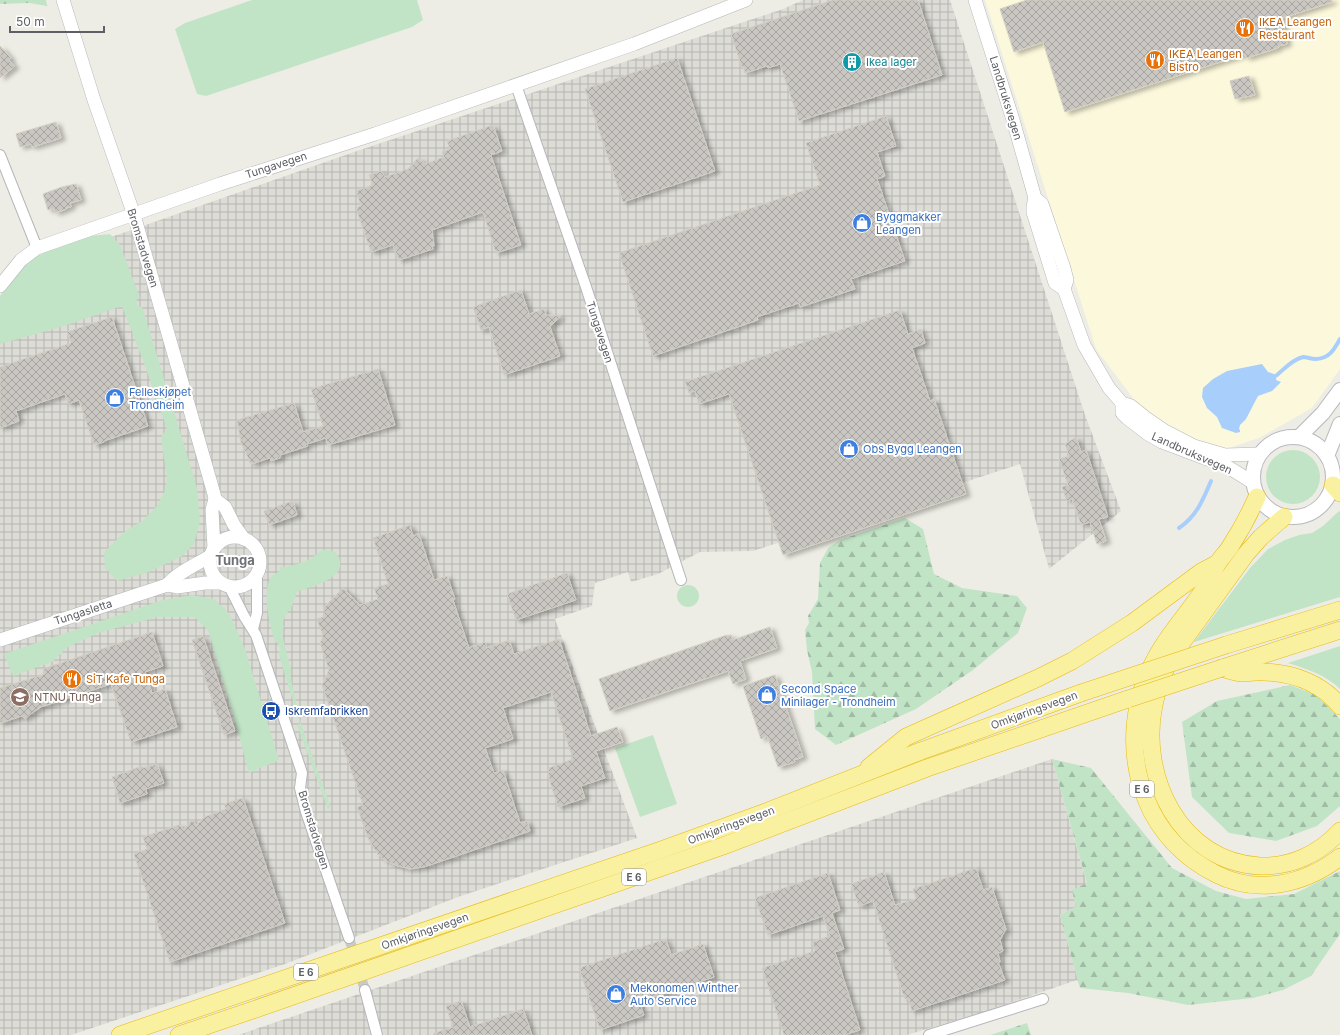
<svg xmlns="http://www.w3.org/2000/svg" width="1340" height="1035" font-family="Inter,sans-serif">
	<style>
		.commercial { fill: #fcf8dc }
		.industrial { fill: url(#industrial-grid) }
		.grass { fill: #c2e4c6 }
		.forest { fill: url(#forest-firs) }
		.water { fill: #a8cefb }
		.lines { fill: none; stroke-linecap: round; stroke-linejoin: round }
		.stream { stroke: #a8cefb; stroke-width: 4 }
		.building { fill: url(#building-cross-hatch); stroke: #d3cfc3; filter: url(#shadow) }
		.minor-tunnel { stroke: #cacac5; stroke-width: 10; stroke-dasharray: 10 5; stroke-linecap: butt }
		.minor-casing { stroke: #b5b6bb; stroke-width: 12 }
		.tertiary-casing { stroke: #b5b6bb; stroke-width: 14 }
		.secondary-casing { stroke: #b6b8be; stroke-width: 16 }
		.trunk-casing { stroke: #e7ba0c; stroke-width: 18 }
		.minor { stroke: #fff; stroke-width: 10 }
		.tertiary { stroke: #fff; stroke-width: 13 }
		.secondary { stroke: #fff; stroke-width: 14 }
		.trunk { stroke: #f9f0a0; stroke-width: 17 }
		.trunk-bridge-casing { stroke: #e7ba0c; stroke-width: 18; stroke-linecap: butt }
		.trunk-bridge { stroke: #f9f0a0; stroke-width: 17 }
		.labels { text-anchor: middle; stroke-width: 4; stroke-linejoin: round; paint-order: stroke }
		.shield { fill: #fff; stroke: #8e8f92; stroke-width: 1 }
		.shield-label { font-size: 10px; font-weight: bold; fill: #5d5f64 }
		.food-label { font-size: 11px; fill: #c56008; stroke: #fff; text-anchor: start }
		.culture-label { font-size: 11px; fill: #0d838f; stroke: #fff; text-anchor: start }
		.street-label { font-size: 11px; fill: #5d5f64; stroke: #fff }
		.shop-label { font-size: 11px; fill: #366cbe; stroke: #fff; text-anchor: start }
		.education-label { font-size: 11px; fill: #785e54; stroke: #fff; text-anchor: start }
		.transit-label { font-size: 11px; fill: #164399; stroke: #fff; text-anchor: start }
		.quarter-label { font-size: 13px; font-weight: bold; fill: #6e7176; stroke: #fff }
	</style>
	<defs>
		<pattern id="industrial-grid" width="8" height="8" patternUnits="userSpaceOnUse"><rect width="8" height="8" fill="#dddcd7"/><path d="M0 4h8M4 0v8" fill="none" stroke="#b6b6b2"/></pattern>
		<pattern id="forest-firs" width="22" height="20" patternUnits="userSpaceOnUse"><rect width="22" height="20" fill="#c2e4c6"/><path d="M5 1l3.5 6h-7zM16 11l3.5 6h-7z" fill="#a1bca4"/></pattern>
		<pattern id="building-cross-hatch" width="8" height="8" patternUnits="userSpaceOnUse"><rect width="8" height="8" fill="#cac7c2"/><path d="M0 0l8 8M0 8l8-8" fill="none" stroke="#a7a5a1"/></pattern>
		<filter id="shadow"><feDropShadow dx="4.5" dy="2.5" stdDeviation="2" flood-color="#0004"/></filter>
	</defs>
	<rect width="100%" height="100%" fill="#eeede5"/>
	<path class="commercial" d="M985 0H1340V369L1312 408 1259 438 1220 451 1161 425 1139 406 1096 349Z"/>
	<g class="industrial">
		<path d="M803 0H950L1085 415 1121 511 1049 569 1020 464 753 551 700 552 658 574 631 582 628 572 595 583 592 606 555 619 637 838 458 897 285 964 71 1035H0V304L23 268 354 152 783 9Z"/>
		<path d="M1052 759 1087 884 1076 907 1060 915 1080 987 1077 980 986 1011 907 1035H238Z"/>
	</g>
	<g class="grass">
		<path d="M252 0H417L423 20 412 27 206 96 197 94 175 29 185 23Z"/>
		<path d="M110 234 120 245 140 298 136 300 138 307 142 306 197 488 200 521 194 544 182 556 149 572 117 581 105 568 104 552 124 532 142 521 157 506 165 490 167 478 161 437 167 429 143 360 122 306 61 327 0 344V296L13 277 31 259 50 250 90 236Z"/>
		<circle cx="1293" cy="477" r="27"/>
		<path d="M1339 511 1340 512V597L1194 642 1250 568 1268 549 1285 540 1299 535 1312 533 1323 526Z"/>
		<path d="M322 550C329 550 335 550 338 556 350 578 311 586 297 592L290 611H288L282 624 284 626 282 634 291 670 290 675 301 724 331 808 328 809 297 725 300 724 278 652 281 651 278 643H276C270 629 262 593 270 579 272 575 276 573 280 571V567C296 566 310 561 322 550Z"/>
		<circle cx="688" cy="596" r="11"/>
		<path d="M192 595 214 599 229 613 245 649 279 760 249 773 234 717 208 630 194 617H158L98 633 68 647 52 662 13 676 4 654 163 600Z"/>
		<path d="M1340 646V689C1326 675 1307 669 1288 663Z"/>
		<path d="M653 735 677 804 640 817 615 748Z"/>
	</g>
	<g class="forest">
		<path d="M0 0H46L47 6 29 3 0 4Z"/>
		<path d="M905 518 923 529 934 574 962 588 1017 596 1027 608 1018 633 973 670 916 709 836 745 815 729 812 672 807 650 805 630 809 623 808 616 818 599 820 563 828 548 840 540Z"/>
		<path d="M1290 685 1316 695 1340 719V806L1317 826 1276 841 1229 833 1192 797 1182 722 1217 701Z"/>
		<path d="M1052 759 1091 768 1172 868 1216 891 1246 899 1294 894 1340 871V934L1311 976 1283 990 1253 998 1188 1005 1128 993 1080 988 1060 915 1076 907 1072 890 1087 883Z"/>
		<path d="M1027 1023 1031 1035H990Z"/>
	</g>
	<path class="water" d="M1262 364 1268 372 1277 375 1276 380 1281 382 1272 391 1258 396 1246 419 1240 425 1239 429 1240 430V432L1236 433 1222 428 1217 417 1207 408 1202 397 1203 388 1213 379 1227 371Z"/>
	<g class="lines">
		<g class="stream">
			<path d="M1277 375C1284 369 1293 359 1303 357 1307 357 1311 359 1315 359 1329 359 1334 350 1340 339"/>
			<path d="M1179 528C1196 517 1203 500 1211 481"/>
		</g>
	</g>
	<g class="building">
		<path d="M833 0H918L942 75 799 121 780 64 768 68 767 66 745 73 743 67 742 68 731 34Z"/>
		<path d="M1027 0H1332V2L1282 18 1287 44 1278 46V48L1246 58 1245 54 1065 112 1043 42 1014 52 1000 9Z"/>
		<path d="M0 46 11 58 9 60 15 66 0 78Z"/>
		<path d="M677 58 715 171 623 202 585 89Z"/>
		<path d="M1249 76 1255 95 1235 99 1230 81Z"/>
		<path d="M886 116 896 146 877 152 885 176 877 179 905 261 851 279 855 289 800 307 799 303 757 317 758 320 653 356 619 253 820 185 806 143Z"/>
		<path d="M56 122 61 138 32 147 31 144 20 147 16 134Z"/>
		<path d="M493 125 502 151 491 155 521 245 496 253 483 212 432 230 434 246 432 247 433 249 399 260 393 245 371 252 356 208 361 206 356 191 373 185 369 175 381 171 385 177 408 169 418 158 425 164 444 157 442 152 450 149 447 141Z"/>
		<path d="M76 184 81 200 70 203 71 207 66 208V209L55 213 54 208 48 210 43 194 62 187Z"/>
		<path d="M521 290 529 314 544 309 546 315 561 316 550 327 560 356 504 375 489 327 481 330 473 307Z"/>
		<path d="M900 310 908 334 921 329 925 343 912 348 930 401 934 399 966 494 783 555 729 394 699 404 695 391 689 393 685 382Z"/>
		<path d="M112 317 148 426 104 441V442L94 445 79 400 68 404 65 394 16 411 19 421 0 428V367L71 343 67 332Z"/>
		<path d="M378 369 395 425 328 445 326 438 307 444 308 446 280 455V458L271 461 270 458 251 464 241 443 237 420 294 403 303 432 323 426 311 389Z"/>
		<path d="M1076 437 1081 452 1086 450 1108 517 1099 519 1106 541 1097 544 1090 522 1081 525 1072 499 1067 501 1062 487 1068 485 1059 459 1069 456 1065 444Z"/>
		<path d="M293 501 297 515 269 525 264 511Z"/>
		<path d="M410 525 413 536 419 534 434 580 447 576 455 599 453 600 469 648 485 642 487 648 509 640 514 654 559 639 591 736 617 727 623 742 596 751 605 778 581 786 585 798 558 807 548 775 549 768 573 759 551 692 503 708 513 739 485 748 494 773 503 770 520 823 527 821 530 831 424 867 410 869 398 866 384 860 377 853 368 838 357 807 363 805 322 685 329 670 320 643 323 636 317 619 325 616 323 608 343 588 360 605 378 599 374 588 388 584 373 538Z"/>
		<path d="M567 573 576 600 516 620 507 594Z"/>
		<path d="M770 627 777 648 740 661 746 679 733 684 728 671 610 711 599 679 727 635V636L731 635 733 640Z"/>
		<path d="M152 632 163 666 145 672 152 693 165 689 177 727 131 742 111 684 41 707 32 713 25 719 22 716 0 723V688L45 674 43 669Z"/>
		<path d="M203 636 235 731 224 735 192 640Z"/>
		<path d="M775 675 803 757 794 760 795 762 778 767 767 736 761 739 743 686Z"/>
		<path d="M157 764 164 783 146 789 147 794 120 803 112 777 142 766 143 768Z"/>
		<path d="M243 798 285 923 170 962 134 854 147 849 143 837 179 825 184 829 192 820 197 825 204 817 226 809 224 804Z"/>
		<path d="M976 868 983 890 992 887 1006 929 1000 940 1003 951 998 953 1000 962H998L1005 980 912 1011 908 998 905 999 903 994 873 901 859 906 851 884 884 872 895 905 916 899 913 889Z"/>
		<path d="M828 873 840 910 832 913 844 949 835 952 860 1030 844 1035H784L762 968 815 951 812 942 830 936 823 916 768 935 755 898Z"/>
		<path d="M666 939 671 955 703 944 714 977 639 1002 644 1015 600 1030 579 968Z"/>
		<path d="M461 1001 470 1027 523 1009 532 1035H434V1033L453 1027 446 1006Z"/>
	</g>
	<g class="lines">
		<path class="minor-tunnel" d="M349 938 365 990"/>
		<g class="minor-casing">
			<g id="minor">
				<path d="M516 85 586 287 681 580"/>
				<path d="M0 155 37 248"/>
				<path d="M229 586 244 616 256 635 302 773 300 788 306 812 349 938"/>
				<path d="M253 629 257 613V575"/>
				<path d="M365 990 377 1035"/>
				<path d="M929 1035 1043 999"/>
			</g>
		</g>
		<g class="tertiary-casing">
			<g id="tertiary">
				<path d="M63 0 94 100 134 215 214 494 215 499 212 510 214 548"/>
				<path d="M975 0 1013 120 1035 198 1042 204 1064 268 1067 280 1064 289 1084 345 1109 388 1122 403 1131 406 1146 418 1165 431 1194 446 1225 455 1259 454"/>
				<path d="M1035 198 1033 206V212L1055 283 1064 289"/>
				<path d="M0 286 21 260 37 248 220 184 375 134 634 44 746 0"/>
				<path d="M1122 403V413L1127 418 1148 434 1162 442 1228 467 1252 482"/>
				<path d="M215 499 225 507 234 525 244 539"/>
				<circle cx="235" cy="562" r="25"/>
				<path d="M167 585C178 572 196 565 210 556"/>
				<path d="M0 640 167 585 177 587 205 583H221"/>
			</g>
		</g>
		<g class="secondary-casing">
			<g id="secondary">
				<circle cx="1293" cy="477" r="40"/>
				<path d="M1299 437 1323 413 1340 390"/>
				<path d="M1327 456 1340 424"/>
			</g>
		</g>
		<g class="trunk-casing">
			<g id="trunk">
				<path d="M1333 485 1340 493"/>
				<path d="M1257 497C1249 515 1241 530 1230 547 1226 553 1221 558 1217 564 1214 570 1212 577 1208 583 1194 606 1175 626 1161 649 1133 694 1126 749 1146 799 1159 832 1184 858 1216 874 1257 895 1304 885 1340 857"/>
				<path d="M1284 517 1261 537 1246 554 1170 659C1163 674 1157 689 1154 705 1139 776 1180 862 1260 866 1291 867 1319 854 1340 831"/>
				<path d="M1226 645 1340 610"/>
				<path d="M1222 668C1228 670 1236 673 1243 673 1250 673 1257 671 1264 672 1293 673 1321 683 1340 706"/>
				<path d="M1222 668 1340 630"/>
				<path d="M869 767 906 737 1038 678 1072 661 1132 623 1201 572 1218 563"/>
				<path d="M120 1035 661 850 763 813 921 751 1081 693"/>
				<path d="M179 1035 253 1010 723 846 927 768 1128 699"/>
			</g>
		</g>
		<use href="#minor" class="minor"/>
		<use href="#tertiary" class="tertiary"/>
		<use href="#secondary" class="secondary"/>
		<use href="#trunk" class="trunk"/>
		<g class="trunk-bridge-casing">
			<g id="trunk-bridge">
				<path d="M1081 693 1226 645"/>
				<path d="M1128 699 1222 668"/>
			</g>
		</g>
		<use href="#trunk-bridge" class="trunk-bridge"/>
	</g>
	<defs>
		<g id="restaurant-disc" transform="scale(1)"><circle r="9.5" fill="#e8710a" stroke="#fff"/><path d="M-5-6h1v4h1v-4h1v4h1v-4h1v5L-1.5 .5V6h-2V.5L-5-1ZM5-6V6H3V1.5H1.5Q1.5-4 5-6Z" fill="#fff"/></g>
		<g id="building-disc" transform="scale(1)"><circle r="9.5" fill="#0f9aa8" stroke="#fff"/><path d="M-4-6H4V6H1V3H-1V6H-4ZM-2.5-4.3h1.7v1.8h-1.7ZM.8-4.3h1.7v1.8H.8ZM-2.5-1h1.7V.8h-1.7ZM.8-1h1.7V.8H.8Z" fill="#fff"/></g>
		<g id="shop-disc" transform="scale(1)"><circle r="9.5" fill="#3f7fe0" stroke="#fff"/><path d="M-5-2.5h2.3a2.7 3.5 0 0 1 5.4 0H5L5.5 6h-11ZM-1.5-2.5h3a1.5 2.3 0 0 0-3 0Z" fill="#fff"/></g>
		<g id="university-disc" transform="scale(1)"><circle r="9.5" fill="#8d6e63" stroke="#fff"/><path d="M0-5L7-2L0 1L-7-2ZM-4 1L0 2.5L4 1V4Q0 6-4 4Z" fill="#fff"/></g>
		<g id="bus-disc" transform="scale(1)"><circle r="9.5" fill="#1a4fb4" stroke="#fff"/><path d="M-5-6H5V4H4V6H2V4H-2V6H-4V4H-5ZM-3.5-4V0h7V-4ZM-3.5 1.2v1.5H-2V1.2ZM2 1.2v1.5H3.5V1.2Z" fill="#fff"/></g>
	</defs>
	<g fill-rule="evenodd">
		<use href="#restaurant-disc" x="1245" y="28"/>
		<use href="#restaurant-disc" x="1155" y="60"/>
		<use href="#building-disc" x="852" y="62"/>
		<use href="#shop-disc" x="862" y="223"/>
		<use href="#shop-disc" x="115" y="398"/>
		<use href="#shop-disc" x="849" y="449"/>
		<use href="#restaurant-disc" x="72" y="679"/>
		<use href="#shop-disc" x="767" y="695"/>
		<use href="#university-disc" x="20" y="697"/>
		<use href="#bus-disc" x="271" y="711"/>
		<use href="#shop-disc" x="616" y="994"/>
	</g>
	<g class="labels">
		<g class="shield">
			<rect x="1130" y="781" width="24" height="16" rx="3"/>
			<rect x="622" y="869" width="24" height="16" rx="3"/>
			<rect x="294" y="964" width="24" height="16" rx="3"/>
		</g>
		<g class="shield-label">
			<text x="1142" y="793">E 6</text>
			<text x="634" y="881">E 6</text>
			<text x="306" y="976">E 6</text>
		</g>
		<g class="food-label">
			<text x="1259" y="26">IKEA Leangen<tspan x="1259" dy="13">Restaurant</tspan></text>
			<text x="1169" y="58">IKEA Leangen<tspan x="1169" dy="13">Bistro</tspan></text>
			<text x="86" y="683">SiT Kafe Tunga</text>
		</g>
		<g class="culture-label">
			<text x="866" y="66">Ikea lager</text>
		</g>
		<g class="street-label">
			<text transform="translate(1006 98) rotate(73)" y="4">Landbruksvegen</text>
			<text transform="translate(276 165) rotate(-18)" y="4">Tungavegen</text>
			<text transform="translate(143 248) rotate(73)" y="4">Bromstadvegen</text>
			<text transform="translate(600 332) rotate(72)" y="4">Tungavegen</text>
			<text transform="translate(1192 453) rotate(24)" y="4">Landbruksvegen</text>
			<text transform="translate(83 612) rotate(-18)" y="4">Tungasletta</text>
			<text transform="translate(1034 710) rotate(-20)" y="4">Omkjøringsvegen</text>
			<text transform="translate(731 825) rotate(-20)" y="4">Omkjøringsvegen</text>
			<text transform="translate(314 830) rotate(73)" y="4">Bromstadvegen</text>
			<text transform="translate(425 931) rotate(-19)" y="4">Omkjøringsvegen</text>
		</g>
		<g class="shop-label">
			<text x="876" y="221">Byggmakker<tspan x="876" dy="13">Leangen</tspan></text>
			<text x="129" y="396">Felleskjøpet<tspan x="129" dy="13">Trondheim</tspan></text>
			<text x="863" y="453">Obs Bygg Leangen</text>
			<text x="781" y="693">Second Space<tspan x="781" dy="13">Minilager - Trondheim</tspan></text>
			<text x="630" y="992">Mekonomen Winther<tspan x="630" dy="13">Auto Service</tspan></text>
		</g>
		<g class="education-label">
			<text x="34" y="701">NTNU Tunga</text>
		</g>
		<g class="transit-label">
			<text x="285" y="715">Iskremfabrikken</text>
		</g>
		<g class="quarter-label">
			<text x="235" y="565">Tunga</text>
		</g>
	</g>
	<path d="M10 26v6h94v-6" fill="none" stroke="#5d5f64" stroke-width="2"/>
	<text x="16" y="26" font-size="12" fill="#5d5f64" stroke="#ffffff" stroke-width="3" paint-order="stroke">50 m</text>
</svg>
